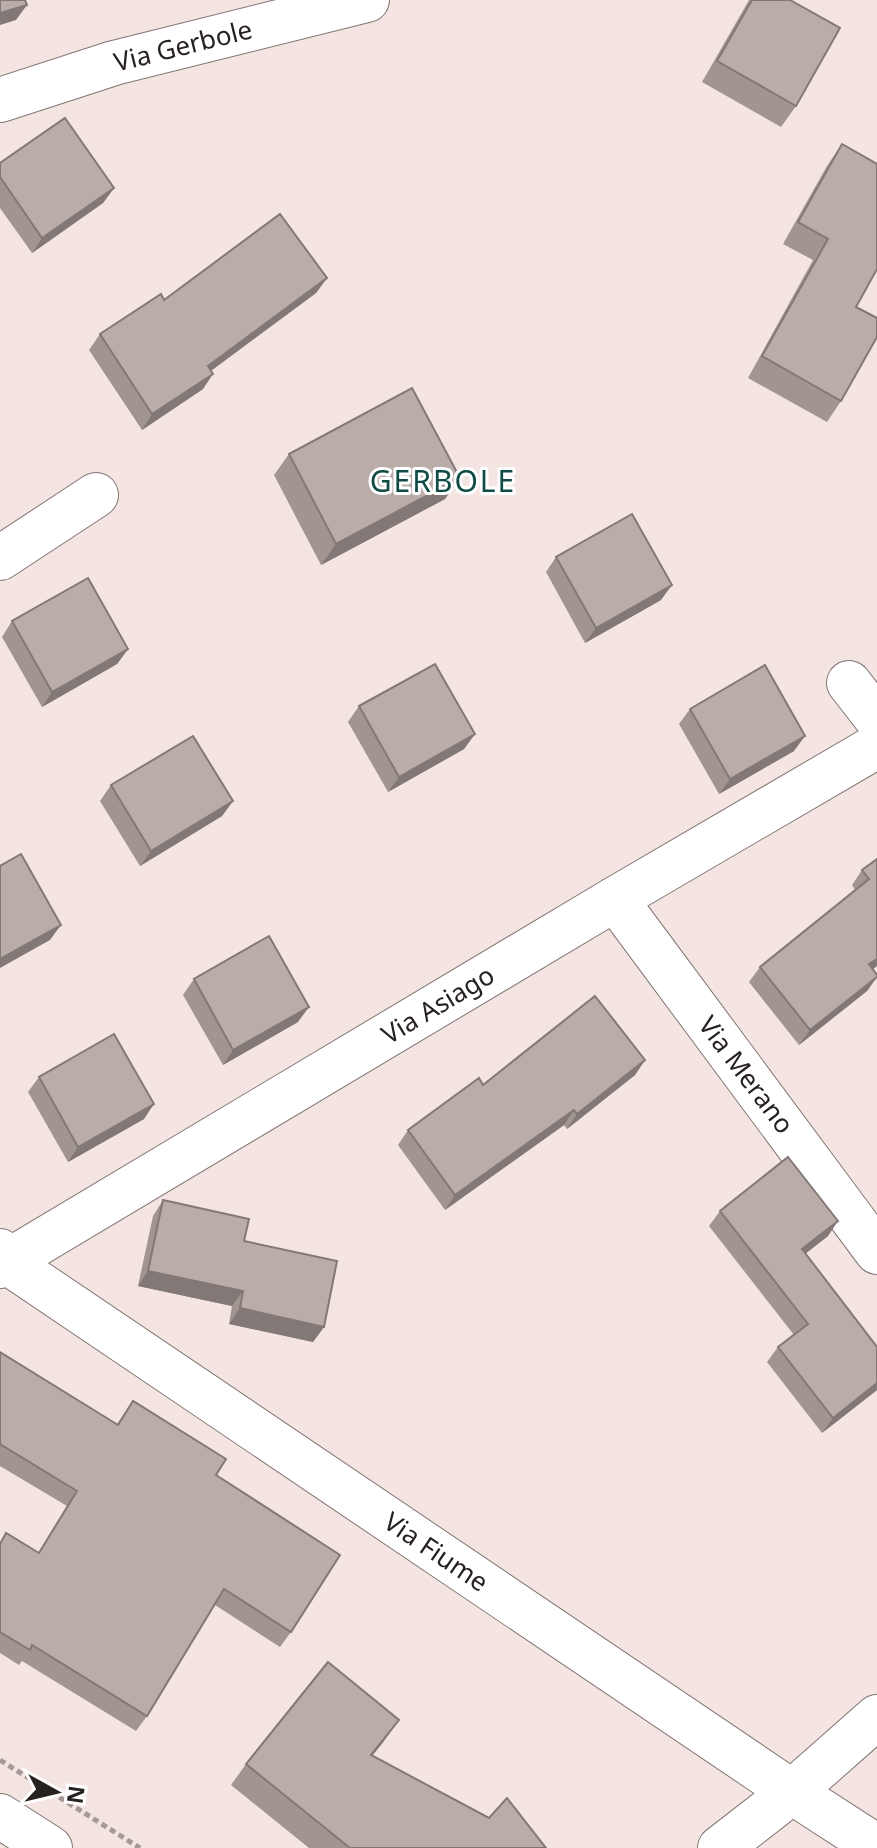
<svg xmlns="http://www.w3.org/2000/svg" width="877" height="1848" font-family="'Noto Sans',sans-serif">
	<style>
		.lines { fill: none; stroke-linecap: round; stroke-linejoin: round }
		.street-casing { stroke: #827572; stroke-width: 46 }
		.secondary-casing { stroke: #827572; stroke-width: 46 }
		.path { stroke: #a59a98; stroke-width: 5; stroke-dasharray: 6 4; stroke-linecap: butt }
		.street { stroke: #fff; stroke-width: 44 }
		.secondary { stroke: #fff; stroke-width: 44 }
		.wall { fill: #a09591 }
		.shaded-wall { fill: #827976 }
		.building { fill: #baada9; stroke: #827976; stroke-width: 2 }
		.labels { text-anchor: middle; stroke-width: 6; stroke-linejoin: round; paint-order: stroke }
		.street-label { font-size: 26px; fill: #272120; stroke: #fff }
		.quarter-label { font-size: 30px; letter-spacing: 2px; fill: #104c45; stroke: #fff }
	</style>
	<rect width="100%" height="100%" fill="#f4e5e2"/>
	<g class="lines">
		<g class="street-casing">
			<g id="street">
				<path d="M0 100 114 63 367 0"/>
				<path d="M0 558 96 495"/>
				<path d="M849 683 877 719"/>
				<path d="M615 899 877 1252"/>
				<path d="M0 1251 7 1262 792 1792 877 1847"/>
				<path d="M0 1266 615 899 877 746"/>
				<path d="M720 1848 792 1792 877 1717"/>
			</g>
		</g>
		<g class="secondary-casing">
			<path id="secondary" d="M0 1816 50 1848"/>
		</g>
		<path class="path" d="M0 1760 140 1848"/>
		<use href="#street" class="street"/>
		<use href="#secondary" class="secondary"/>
	</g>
	<g class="wall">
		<path d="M749 0H790L796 106 781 127 702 82Z"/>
		<path d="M842 144 856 307 841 401 827 422 748 378 813 260 783 244 827 166Z"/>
		<path d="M0 163 114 188 103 203 32 253 0 208Z"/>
		<path d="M327 278 316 293 211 371 203 389 142 430 89 350 100 334 164 300Z"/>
		<path d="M289 454 460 478 445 499 321 565 274 475Z"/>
		<path d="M556 557 661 600 585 643 546 572Z"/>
		<path d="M12 621 128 649 117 664 42 707 2 637Z"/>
		<path d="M359 706 475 734 464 749 388 792 348 722Z"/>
		<path d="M690 709 794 751 719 794 679 724Z"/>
		<path d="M111 785 233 801 222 816 140 866 100 801Z"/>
		<path d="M877 859V966L873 969 877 977 867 991 799 1045 749 982 760 967 855 890 852 885 862 870Z"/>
		<path d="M194 979 298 1022 223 1065 183 995Z"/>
		<path d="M645 1060 635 1075 567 1129 564 1125 445 1210 398 1145 408 1130 483 1085Z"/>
		<path d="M39 1077 144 1119 68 1162 28 1092Z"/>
		<path d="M163 1200 244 1241 324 1327 313 1342 229 1324 232 1306 138 1286 153 1216Z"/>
		<path d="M720 1211 828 1236 805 1254 877 1390 822 1433 767 1362 778 1347 794 1335 709 1226Z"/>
		<path d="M0 1352 117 1424 133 1401 216 1475 291 1632 280 1647 215 1605 147 1716 136 1731 22 1661 19 1665 0 1653V1542L6 1533 38 1553 67 1506 0 1466Z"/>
		<path d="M384 1741 372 1756 546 1848H309L231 1785 246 1764Z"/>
	</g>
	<g class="shaded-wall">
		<path d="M27 5 16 20 0 25V13Z"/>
		<path d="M114 188 103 203 32 253 42 238Z"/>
		<path d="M327 278 316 293 197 381 208 366Z"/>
		<path d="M213 374 203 389 142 430 152 414Z"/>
		<path d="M460 478 445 499 321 565 336 544Z"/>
		<path d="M672 585 661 600 585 643 596 628Z"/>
		<path d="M128 649 117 664 42 707 52 692Z"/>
		<path d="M475 734 464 749 388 792 399 777Z"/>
		<path d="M805 736 794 751 719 794 730 779Z"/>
		<path d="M233 801 222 816 140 866 151 851Z"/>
		<path d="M61 925 50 940 0 968V959Z"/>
		<path d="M877 959V966L858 980 869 964Z"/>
		<path d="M877 977 867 991 799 1045 810 1030Z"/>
		<path d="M309 1007 298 1022 223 1065 233 1050Z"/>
		<path d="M645 1060 635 1075 567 1129 577 1114Z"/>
		<path d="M154 1104 144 1119 68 1162 78 1147Z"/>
		<path d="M574 1110 564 1125 445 1210 455 1195Z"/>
		<path d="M838 1221 828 1236 792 1264 802 1249Z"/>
		<path d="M148 1271 243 1291 232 1306 138 1286Z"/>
		<path d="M240 1308 324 1327 313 1342 229 1324Z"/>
		<path d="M877 1383V1390L822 1433 833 1418Z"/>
		<path d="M399 1720 384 1741 356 1776 371 1755Z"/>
	</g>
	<g class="building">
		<path d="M0 0H25L27 5 0 13Z"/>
		<path d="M752 0H790L840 28 796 106 717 61Z"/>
		<path d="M65 118 114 188 42 238 0 177V163Z"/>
		<path d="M842 144 877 164V269L856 307 877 318V337L841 401 762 356 828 239 798 222Z"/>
		<path d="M280 214 327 278 208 366 213 374 152 414 100 334 161 294 164 300Z"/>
		<path d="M412 388 460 478 336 544 289 454Z"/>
		<path d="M632 514 672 585 596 628 556 557Z"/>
		<path d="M88 578 128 649 52 692 12 621Z"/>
		<path d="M435 664 475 734 399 777 359 706Z"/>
		<path d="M765 665 805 736 730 779 690 709Z"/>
		<path d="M193 736 233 801 151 851 111 785Z"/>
		<path d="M21 854 61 925 0 959V866Z"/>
		<path d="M877 859V959L869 964 877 975V977L810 1030 760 967 869 879 862 870Z"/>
		<path d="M269 936 309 1007 233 1050 194 979Z"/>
		<path d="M595 996 645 1060 577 1114 574 1110 455 1195 408 1130 479 1078 483 1085Z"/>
		<path d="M114 1034 154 1104 78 1147 39 1077Z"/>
		<path d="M788 1157 838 1221 802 1249 877 1347V1383L833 1418 778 1347 808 1324 720 1211Z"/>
		<path d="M163 1200 249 1219 244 1241 337 1261 324 1327 240 1308 243 1291 148 1271Z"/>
		<path d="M0 1352 118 1425 133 1401 226 1459 216 1475 340 1555 291 1632 224 1589 147 1716 32 1645 30 1650 0 1632V1544L6 1533 39 1553 77 1491 0 1444Z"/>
		<path d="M328 1662 399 1720 371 1755 489 1818 507 1798 546 1848H350L246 1764Z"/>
	</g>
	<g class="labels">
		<g class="street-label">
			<text transform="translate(183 46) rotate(-14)" y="9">Via Gerbole</text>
			<text transform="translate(438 1005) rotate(-31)" y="9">Via Asiago</text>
			<text transform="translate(746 1075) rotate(53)" y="9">Via Merano</text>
			<text transform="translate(436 1552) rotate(34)" y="9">Via Fiume</text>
		</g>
		<g class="quarter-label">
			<text x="443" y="492">GERBOLE</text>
		</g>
	</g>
	<g transform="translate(56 1792) rotate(98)" stroke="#ffffff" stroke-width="6" paint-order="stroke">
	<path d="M0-6L14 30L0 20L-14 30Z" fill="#272120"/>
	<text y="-12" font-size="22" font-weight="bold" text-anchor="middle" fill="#272120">N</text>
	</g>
</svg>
